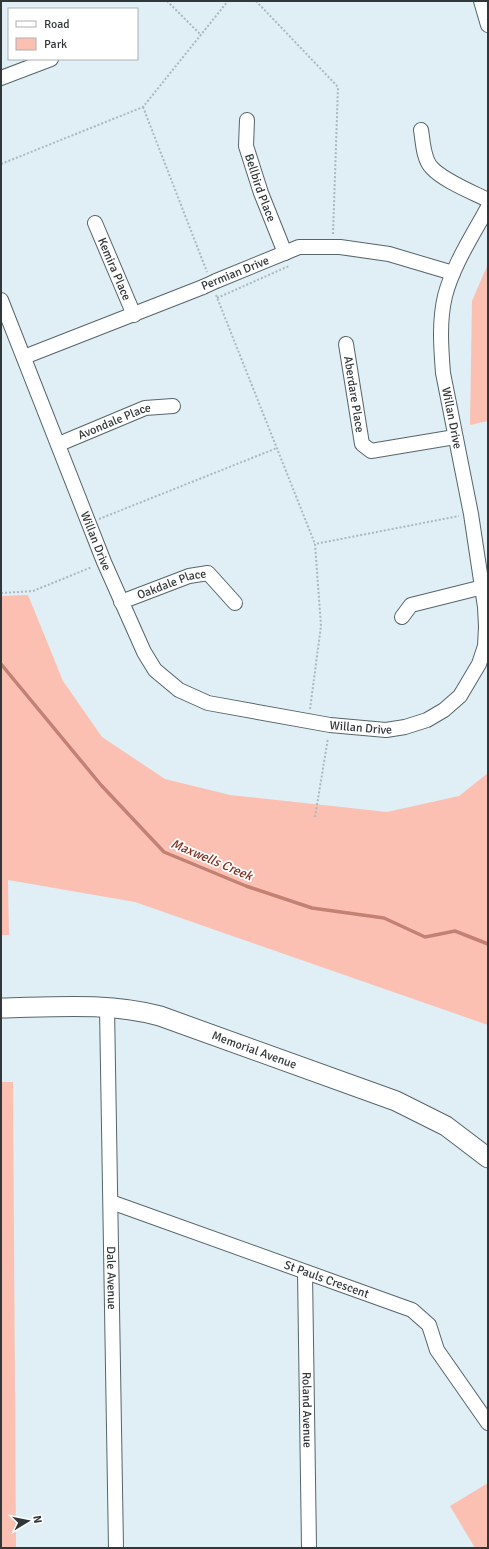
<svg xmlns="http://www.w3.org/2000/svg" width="489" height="1549" font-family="Signika,sans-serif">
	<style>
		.green { fill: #fcc0b2 }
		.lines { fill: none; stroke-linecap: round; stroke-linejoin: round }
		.stream { stroke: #c28173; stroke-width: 3.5 }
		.street-casing { stroke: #566569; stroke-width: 16 }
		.secondary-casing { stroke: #566569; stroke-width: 21 }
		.path { stroke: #abb8bd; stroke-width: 2; stroke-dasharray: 2 2; stroke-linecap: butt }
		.street { stroke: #fff; stroke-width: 14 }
		.secondary { stroke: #fff; stroke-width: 19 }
		.street-bridge-casing { stroke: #566569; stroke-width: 16; stroke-linecap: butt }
		.street-bridge { stroke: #fff; stroke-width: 14 }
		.labels { text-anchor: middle; stroke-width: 3.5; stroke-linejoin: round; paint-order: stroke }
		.street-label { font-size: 12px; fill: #32383a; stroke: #fff }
		.water-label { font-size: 13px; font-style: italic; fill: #823323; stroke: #fff }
	</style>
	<rect width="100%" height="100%" fill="#dfeff5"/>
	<g class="green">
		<path d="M488 264V421L470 425 472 301Z"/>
		<path d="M28 595 63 681 102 737 165 779 230 795 387 812 459 796 488 773V1025L135 902 8 880 9 935H1V596Z"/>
		<path d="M1 1082H13L16 1548H1Z"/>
		<path d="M488 1483V1548H475L450 1506Z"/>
	</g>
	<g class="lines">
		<path class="stream" d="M1 664 101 785 164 852 246 886 312 908 384 918 425 937 455 931 488 944"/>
		<g class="street-casing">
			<g id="street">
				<path d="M481 1 488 25"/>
				<path d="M1 78 51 59"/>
				<path id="s1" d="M247 120 246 146 261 193 285 253"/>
				<path d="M421 130C423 141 423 159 432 168 444 181 472 192 488 200"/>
				<path id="s2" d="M95 223 134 315"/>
				<path d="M216 281 299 247H340L389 254 453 273"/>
				<path id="s3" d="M1 300 104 562 144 652 155 670 179 690 208 703 330 725 386 730 405 727 427 720 444 710 460 696 479 664 485 646 486 627 485 607 471 514 443 373C441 347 439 321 445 296 453 265 473 235 488 207"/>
				<path id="s4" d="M346 344 362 444 371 451 455 437"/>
				<path d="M24 357 203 287"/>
				<path id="s5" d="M59 444 145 408 173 406"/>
				<path id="s6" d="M121 602 189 576 208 573 235 603"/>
				<path d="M402 617 411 605 483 587"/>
				<path id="s7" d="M107 1007 116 1548"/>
				<path id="s8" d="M111 1202 412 1310 429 1325 437 1350 488 1423"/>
				<path id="s9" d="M305 1272 309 1548"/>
			</g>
		</g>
		<g class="secondary-casing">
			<g id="secondary">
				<path id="s10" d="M1 1008C53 1007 109 1002 160 1016L396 1101 446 1126 488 1158"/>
			</g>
		</g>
		<g class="path">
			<path d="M167 1 201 35"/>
			<path d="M256 1 338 87 333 234"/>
			<path d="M143 107 207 272"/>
			<path d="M1 164 143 107 228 1"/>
			<path d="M216 295 315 544"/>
			<path d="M217 298 289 266"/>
			<path d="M99 519 277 448"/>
			<path d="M1 593 33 591 92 567"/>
			<path d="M310 709 321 626 315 544 459 516"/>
			<path d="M315 817 328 738"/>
		</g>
		<use href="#street" class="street"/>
		<use href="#secondary" class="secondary"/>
		<g class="street-bridge-casing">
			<path id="street-bridge" d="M203 287 216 281"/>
		</g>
		<use href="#street-bridge" class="street-bridge"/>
	</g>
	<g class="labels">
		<g class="street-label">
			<text dy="4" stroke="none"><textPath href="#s1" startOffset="70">Bellbird Place</textPath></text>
			<text dy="4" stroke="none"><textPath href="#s2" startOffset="50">Kemira Place</textPath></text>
			<text transform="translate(235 273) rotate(-22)" y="4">Permian Drive</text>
			<text dy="4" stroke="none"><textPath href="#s4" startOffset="51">Aberdare Place</textPath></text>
			<text transform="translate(452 418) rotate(79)" y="4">Willan Drive</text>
			<text dy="4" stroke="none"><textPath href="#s5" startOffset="60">Avondale Place</textPath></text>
			<text dy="4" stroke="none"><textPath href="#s3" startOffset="259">Willan Drive</textPath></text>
			<text dy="4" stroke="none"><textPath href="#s6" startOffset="54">Oakdale Place</textPath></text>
			<text dy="4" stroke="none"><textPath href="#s3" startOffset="619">Willan Drive</textPath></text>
			<text dy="4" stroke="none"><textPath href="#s10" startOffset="260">Memorial Avenue</textPath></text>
			<text dy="4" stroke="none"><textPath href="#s7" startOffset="271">Dale Avenue</textPath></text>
			<text dy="4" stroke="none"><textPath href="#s8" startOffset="229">St Pauls Crescent</textPath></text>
			<text dy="4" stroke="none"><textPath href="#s9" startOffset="138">Roland Avenue</textPath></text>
		</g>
		<g class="water-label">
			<text transform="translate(212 859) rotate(23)" y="5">Maxwells Creek</text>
		</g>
	</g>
	<rect width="489" height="1549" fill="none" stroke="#32383a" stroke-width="4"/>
	<rect x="8" y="8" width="130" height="52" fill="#ffffff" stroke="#adafb0"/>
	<rect x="16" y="21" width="20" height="6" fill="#ffffff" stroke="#adafb0"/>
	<text x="44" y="28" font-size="12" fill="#32383a">Road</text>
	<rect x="16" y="38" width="20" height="12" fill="#fcc0b2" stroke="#adafb0"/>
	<text x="44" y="48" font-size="12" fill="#32383a">Park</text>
	<g transform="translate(28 1521) rotate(80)" stroke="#ffffff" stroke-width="3" paint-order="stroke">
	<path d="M0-3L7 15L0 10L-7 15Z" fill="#32383a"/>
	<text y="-6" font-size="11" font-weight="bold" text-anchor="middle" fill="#32383a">N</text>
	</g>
</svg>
